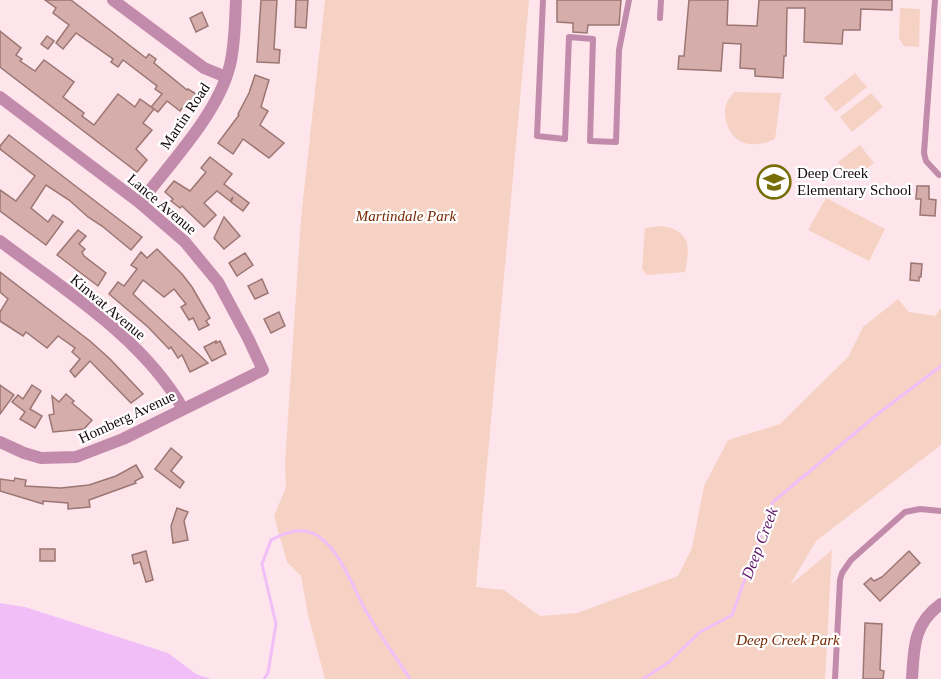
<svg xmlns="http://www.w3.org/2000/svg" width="941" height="679" font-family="'Times New Roman',serif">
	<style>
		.green { fill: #f6d2c4 }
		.water { fill: #f1bef7 }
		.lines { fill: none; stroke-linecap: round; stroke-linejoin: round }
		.stream { stroke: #f1bef7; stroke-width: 3 }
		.building { fill: #d5adaa; stroke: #9b7673; stroke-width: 1.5 }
		.lane { stroke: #c28bab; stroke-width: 6 }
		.street { stroke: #c28bab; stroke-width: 12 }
		.labels { text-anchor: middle; stroke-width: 4.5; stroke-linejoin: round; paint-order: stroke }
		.street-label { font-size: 15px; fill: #170a0e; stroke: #fff }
		.poi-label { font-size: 15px; fill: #170a0e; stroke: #fff; text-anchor: start }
		.park-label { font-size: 15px; font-style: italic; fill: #762800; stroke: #fff }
		.water-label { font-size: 16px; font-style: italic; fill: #601569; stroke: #fff }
	</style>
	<rect width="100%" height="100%" fill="#fee5eb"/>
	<g class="green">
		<path d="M325 0H529L476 587 504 590 540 616 577 613 678 576 692 548 704 486 728 440 780 424 848 357 863 327 898 299 909 312 935 316 941 308V445L816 541 790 585 832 550 825 679H325L308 615 301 576 287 562 274 516 286 487 285 463 301 218Z"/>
		<path d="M900 8 920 9 919 47 904 46 899 38Z"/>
		<path d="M855 73 867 87 836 112 824 98Z"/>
		<path d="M734 92 781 93 775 139C756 148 734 147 727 124 725 118 724 110 726 105 727 100 732 96 734 92Z"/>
		<path d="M871 93 883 107 852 132 840 117Z"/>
		<path d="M860 145 874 163 852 180 838 162Z"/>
		<path d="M826 198 885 229 869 261 808 230Z"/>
		<path d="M662 226C691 231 690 247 685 272L647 275 642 269 645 228Z"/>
	</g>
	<path class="water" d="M0 603 25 607 168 653 196 674 211 679H0Z"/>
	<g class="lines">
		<g class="stream">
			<path d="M264 679 268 673 276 624 262 564 271 540C286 532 302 526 318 536 341 551 354 590 367 613 380 636 396 657 410 679"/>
			<path d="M643 679 669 662 700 632 732 615 773 502 879 413 941 366"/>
		</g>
	</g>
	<g class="building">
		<path d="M45 0H71L146 58 149 54 156 59 154 63 187 90 188 89 196 94V100L190 108H182L180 111 167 101 158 112 151 107 162 94 155 89 157 86 123 60 118 67 111 62 113 59 76 33 63 49 56 43 69 25 53 13 56 8Z"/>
		<path d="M261 0H277L274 49 280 50 279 63 257 62Z"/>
		<path d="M296 0H308L306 28 295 27Z"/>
		<path d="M557 0H621L619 25H588L587 33 573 32V23L557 22Z"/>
		<path d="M689 0H728L727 25 757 26 759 0H892V10L861 9 860 30H843L842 44 804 42 805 8H787L786 56H784L783 78 755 76V69L740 68 741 44 723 43 721 71 678 69 679 56H684Z"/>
		<path d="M202 12 208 26 196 32 190 18Z"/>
		<path d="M0 31 21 48 16 55 22 59 20 61 35 71 44 60 74 82 63 97 84 113 82 116 94 125 118 94 135 107 140 99 154 109 143 123 152 130 136 149 147 160 137 172 0 67Z"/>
		<path d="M47 36 54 41 48 49 41 44Z"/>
		<path d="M255 75 269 80 261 107 268 111 260 125 284 143 269 158 243 139 233 154 218 143 239 115 238 114 249 93Z"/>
		<path d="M9 135 142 237 131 250 102 226 88 217 69 200 46 185 31 208 48 222 53 215 63 222 46 245 0 211V190L16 201 35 176 0 149V146Z"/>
		<path d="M210 157 232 174 224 184 249 203 243 211 231 202 233 197 230 201 217 191 204 203 216 215 204 227 182 206 180 208 171 201 173 199 165 192 174 181 190 191 206 172 201 168Z"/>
		<path d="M917 186H929V199L936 200 935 216 920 215 921 199H916Z"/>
		<path d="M224 217 240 236 224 249 214 238Z"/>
		<path d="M78 230 86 236 79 244 85 249 82 252 84 256 106 273 98 286 57 255Z"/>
		<path d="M157 249 182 274 192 287 210 318 206 321 209 325 199 330 193 318 189 320 181 307 186 304 174 289 164 297 143 280 133 294 208 363 190 372 182 355 178 358 171 347 169 349 148 327 109 294 118 282 124 286 137 269 131 265 141 252 147 258Z"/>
		<path d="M245 253 253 265 237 276 229 263Z"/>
		<path d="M911 263 922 264 921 277H919V281L910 280Z"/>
		<path d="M0 272 90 341 110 359 143 394 131 403 90 361 75 377 70 371 80 359 72 352 75 348 58 336 47 348 26 332 23 336 0 321V312L8 299 0 292Z"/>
		<path d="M262 279 268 293 255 299 248 286Z"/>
		<path d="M279 312 285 326 271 333 264 319Z"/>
		<path d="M216 341V343L220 341 226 354 212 361 204 347Z"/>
		<path d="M0 385 14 395 0 414Z"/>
		<path d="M32 385 41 391 30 409 42 416 35 428 20 419 25 412 12 402 18 395 23 399Z"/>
		<path d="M66 394 74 401 72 403 92 420 84 429 53 432 49 415 54 414 52 396 59 402Z"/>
		<path d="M171 448 182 457 171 471 184 482 180 488 155 469Z"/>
		<path d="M136 465 143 477 135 481 136 483 89 500 90 507 68 509V503L43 501V504L0 491V479L14 481 15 478 26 480 25 486 61 488 89 485 116 476Z"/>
		<path d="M177 508 188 512 184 521 188 540 173 543 171 526Z"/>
		<rect x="40" y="549" width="15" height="12"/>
		<path d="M146 551 153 580 146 582 140 562 134 564 132 555Z"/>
		<path d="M909 551 920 563 880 601 864 584 871 578 874 581 882 577Z"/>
		<path d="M865 623 882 624 880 670 884 671 883 679H863Z"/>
	</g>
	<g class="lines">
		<g class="lane">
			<path d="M543 0 537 136 565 139 569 37 593 39 590 141 616 142 619 50 629 0"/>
			<path d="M935 0 924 153 926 161 939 175"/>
			<path d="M660 18 661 0"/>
			<path d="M835 679 840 580 842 573 851 560 905 512 920 509 941 511"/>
		</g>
		<g class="street">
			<path d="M113 0 204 68 226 77"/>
			<path d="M0 97 140 203 185 242 218 282 248 338 263 370 123 439 76 457 41 458 24 453 0 442"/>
			<path d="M140 203C170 163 218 114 230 65 235 44 235 21 236 0"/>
			<path d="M0 241C63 289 143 338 183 409"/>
			<path d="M912 679C914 648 913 624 941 604"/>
		</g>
	</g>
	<defs>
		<g id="school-ring" transform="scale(1.725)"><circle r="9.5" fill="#fff" stroke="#796d08" stroke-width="1.5"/><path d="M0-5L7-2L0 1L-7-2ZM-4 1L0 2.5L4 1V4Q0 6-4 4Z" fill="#796d08"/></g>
	</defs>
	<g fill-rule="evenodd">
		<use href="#school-ring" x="774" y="182"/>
	</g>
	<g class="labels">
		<g class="street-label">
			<text transform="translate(185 116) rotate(-56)" y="5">Martin Road</text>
			<text transform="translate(162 204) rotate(40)" y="5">Lance Avenue</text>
			<text transform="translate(108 307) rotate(40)" y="5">Kinwat Avenue</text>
			<text transform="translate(127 417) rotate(-25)" y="5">Homberg Avenue</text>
		</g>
		<g class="poi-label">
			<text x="797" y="178">Deep Creek<tspan x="797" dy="17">Elementary School</tspan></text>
		</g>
		<g class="park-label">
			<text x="406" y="221">Martindale Park</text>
			<text x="788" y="645">Deep Creek Park</text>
		</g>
		<g class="water-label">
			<text transform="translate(759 543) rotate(-69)" y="6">Deep Creek</text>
		</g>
	</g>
</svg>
